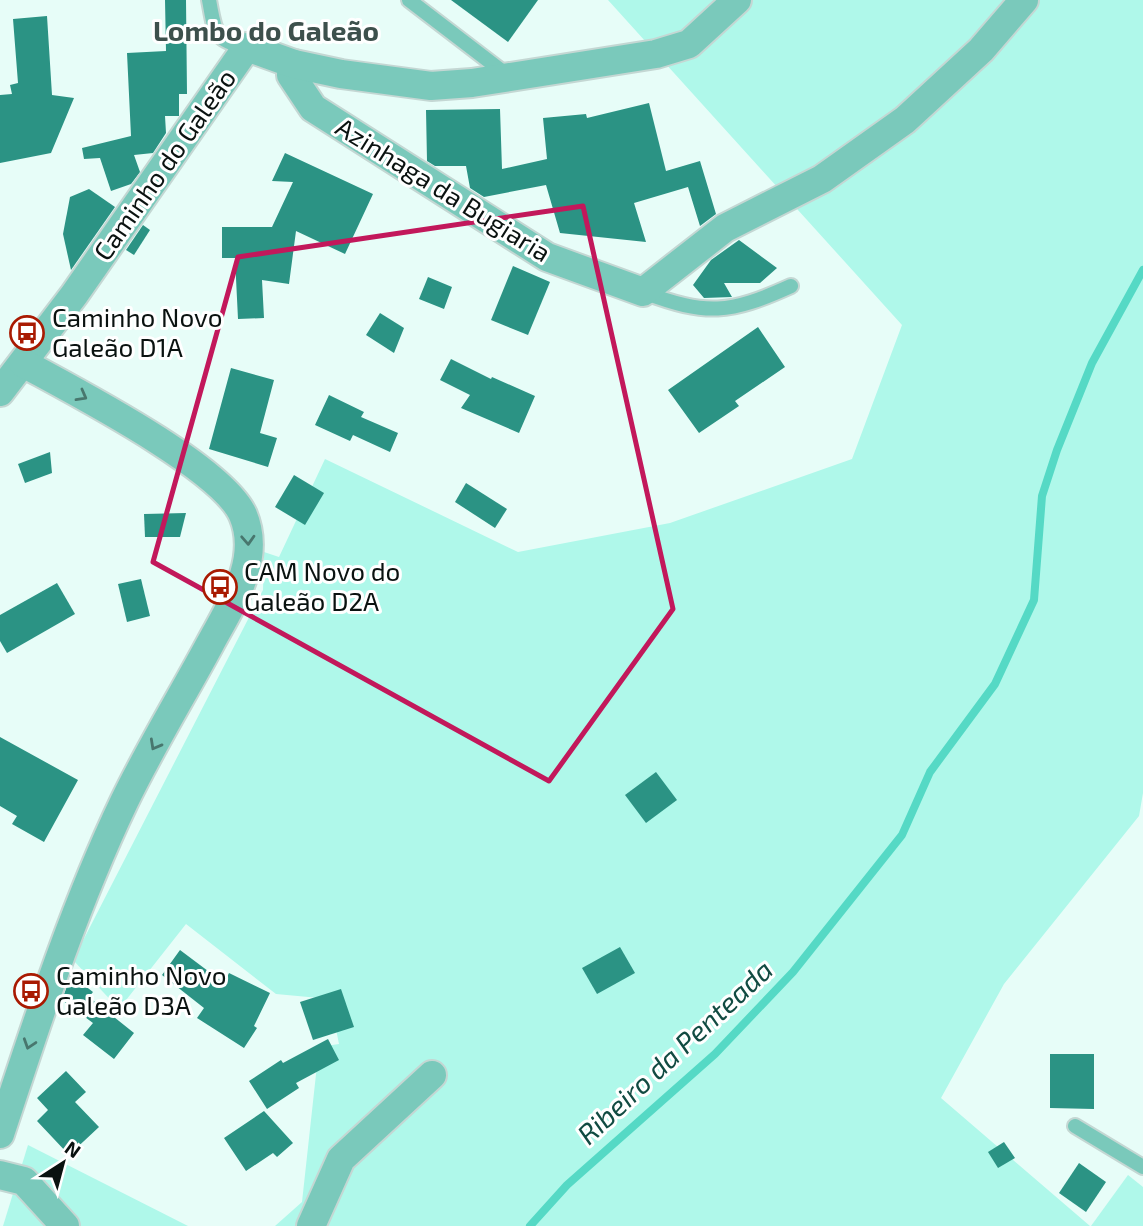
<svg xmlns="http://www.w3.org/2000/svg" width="1143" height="1226" font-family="'Exo 2',sans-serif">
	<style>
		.green { fill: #aff8ea }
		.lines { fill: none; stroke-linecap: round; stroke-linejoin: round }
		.stream { stroke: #55d9c5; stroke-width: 8 }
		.building { fill: #2b9384 }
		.service-casing { stroke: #c4d7d3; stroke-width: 18 }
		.minor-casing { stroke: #c4d7d3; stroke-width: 32 }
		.service { stroke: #7ac9bb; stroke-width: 14 }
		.minor { stroke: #7ac9bb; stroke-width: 28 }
		.oneway { stroke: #48776e }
		.marked { fill: none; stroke: #c2185b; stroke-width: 5; stroke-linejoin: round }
		.labels { text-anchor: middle; stroke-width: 6; stroke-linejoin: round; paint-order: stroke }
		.street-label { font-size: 26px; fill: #0a1210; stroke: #fff }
		.poi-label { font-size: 26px; fill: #0a1210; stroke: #fff; text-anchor: start }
		.neighbourhood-label { font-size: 28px; font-weight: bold; fill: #3d504c; stroke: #fff }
		.water-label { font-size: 28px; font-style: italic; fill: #114b42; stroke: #fff }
	</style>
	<rect width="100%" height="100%" fill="#e7fdf8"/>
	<g class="green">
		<path d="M608 0H1143V793L1139 816 1004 984 941 1098 1090 1226H275L302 1202 319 1047 339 1044 330 999 276 994 186 924 119 1009 73 960 263 590 264 552 279 557 325 459 518 552 670 523 852 459 902 325Z"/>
		<path d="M28 1145 188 1226H3Z"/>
		<path d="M1128 1175 1143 1187V1226H1091Z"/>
	</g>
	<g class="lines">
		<path class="stream" d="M530 1226 567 1185 715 1054 793 972 902 835 930 772 995 684 1034 600 1042 496 1057 450 1092 363 1143 270"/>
	</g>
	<g class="building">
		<path d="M165 0H186L187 94H179V116H165L166 133 153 153 134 155 140 172 131 184 111 191 100 158 84 159 82 148 131 136 127 53 166 51Z"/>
		<path d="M451 0H538L508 42Z"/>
		<path d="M47 16 52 95 74 98 51 153 0 163V95L12 94 10 85 18 83 13 19Z"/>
		<path d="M649 103 666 171 700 161 716 214 700 226 688 187 634 203 646 242 560 233 546 185 484 197 470 188 466 166H435L427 161 426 110 500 109 502 169 547 159 543 118 586 114 587 118Z"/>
		<path d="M285 153 373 194 345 254 296 231 289 284 262 280 264 318 238 319 235 258H222V227H272L293 182 272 181Z"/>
		<path d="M89 189 115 207 71 270 63 234 70 197Z"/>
		<path d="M143 225 150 230 134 255 126 250Z"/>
		<path d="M739 240 777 268 760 283H724L732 297 704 298 693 285 711 260Z"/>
		<path d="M513 266 550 282 528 335 491 320Z"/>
		<path d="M428 277 452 287 444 309 419 299Z"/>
		<path d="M380 313 404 328 394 353 366 335Z"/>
		<path d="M758 327 785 367 735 401 739 406 699 433 668 390Z"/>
		<path d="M451 359 491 379 492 377 535 396 519 433 461 408 470 395 440 380Z"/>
		<path d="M231 368 274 380 260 433 277 438 268 467 209 449Z"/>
		<path d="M329 395 364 412 361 417 398 433 390 452 353 435 350 441 315 425Z"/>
		<path d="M50 452 52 473 25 483 18 464Z"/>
		<path d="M294 475 324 493 305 525 275 507Z"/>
		<path d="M466 483 507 509 495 528 455 502Z"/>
		<path d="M186 513 180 537H145L144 514Z"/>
		<path d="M141 579 150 616 127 622 118 584Z"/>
		<path d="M57 583 75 614 7 653 0 641V615Z"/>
		<path d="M0 737 78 780 44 842 12 824 17 816 0 806Z"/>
		<path d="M656 772 677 800 646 823 625 795Z"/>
		<path d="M620 947 635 973 597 994 582 968Z"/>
		<path d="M180 950 224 983 229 973 270 993 254 1026 257 1028 244 1048 197 1018 204 1008 162 975Z"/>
		<path d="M71 975 93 992 89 997 134 1033 114 1059 83 1035 93 1023 62 1000Z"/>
		<path d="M341 989 354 1027 313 1040 300 1002Z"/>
		<path d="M328 1039 339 1060 296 1083 299 1088 267 1109 249 1081 281 1060 283 1063Z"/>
		<path d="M1050 1054H1094V1109L1050 1108Z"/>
		<path d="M66 1071 86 1092 75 1102 99 1127 69 1155 37 1121 48 1110 37 1098Z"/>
		<path d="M264 1111 293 1143 277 1157 273 1153 246 1171 224 1138Z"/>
		<path d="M1004 1142 1015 1158 998 1168 988 1152Z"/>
		<path d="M1079 1163 1106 1182 1086 1212 1059 1193Z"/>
	</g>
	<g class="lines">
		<g class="service-casing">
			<g id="service">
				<path d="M209 0C215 31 213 41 247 47"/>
				<path d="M409 0 507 75"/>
				<path d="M643 292C707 316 729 314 791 286"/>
				<path d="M1075 1126 1143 1167"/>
			</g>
		</g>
		<g class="minor-casing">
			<g id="minor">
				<path d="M294 64 291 75 313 108 547 257 643 292 725 228 822 179 905 120 981 50 1024 0"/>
				<path d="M0 392 74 295 247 47 294 64 341 74 431 86 472 83 656 54 689 44 737 0"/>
				<path d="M0 1134C37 1022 73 909 124 802 150 748 182 696 210 644 231 605 262 560 243 515 222 467 72 390 23 363"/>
				<path d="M0 1175 24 1181 65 1226"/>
				<path d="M311 1226 341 1159 432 1075"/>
			</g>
		</g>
		<use href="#service" class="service"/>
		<use href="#minor" class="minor"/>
	</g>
	<defs><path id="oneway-chevron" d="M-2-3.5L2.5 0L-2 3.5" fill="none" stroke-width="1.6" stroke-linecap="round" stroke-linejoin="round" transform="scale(1.75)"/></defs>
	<g class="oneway">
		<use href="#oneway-chevron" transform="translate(82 396) rotate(29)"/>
		<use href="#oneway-chevron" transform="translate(248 540) rotate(87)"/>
		<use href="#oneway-chevron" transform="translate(155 745) rotate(119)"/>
		<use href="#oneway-chevron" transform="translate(29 1044) rotate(108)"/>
	</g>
	<path class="marked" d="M583 206 673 609 549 781 153 562 238 257Z"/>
	<defs>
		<g id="bus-ring" transform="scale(1.75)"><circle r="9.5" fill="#fff" stroke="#a91a02" stroke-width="1.5"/><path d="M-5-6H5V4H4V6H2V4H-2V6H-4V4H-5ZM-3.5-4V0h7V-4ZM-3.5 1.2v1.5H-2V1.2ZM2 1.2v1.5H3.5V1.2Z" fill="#a91a02"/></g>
	</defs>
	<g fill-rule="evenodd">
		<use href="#bus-ring" x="27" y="333"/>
		<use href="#bus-ring" x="220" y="587"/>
		<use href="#bus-ring" x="31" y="991"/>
	</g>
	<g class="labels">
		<g class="street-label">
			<text transform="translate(165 165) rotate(-55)" y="9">Caminho do Galeão</text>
			<text transform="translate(443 190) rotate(32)" y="9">Azinhaga da Bugiaria</text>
		</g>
		<g class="poi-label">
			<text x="52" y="327">Caminho Novo<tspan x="52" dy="30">Galeão D1A</tspan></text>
			<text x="244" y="581">CAM Novo do<tspan x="244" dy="30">Galeão D2A</tspan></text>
			<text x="56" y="985">Caminho Novo<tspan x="56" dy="30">Galeão D3A</tspan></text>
		</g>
		<g class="neighbourhood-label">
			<text x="266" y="41">Lombo do Galeão</text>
		</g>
		<g class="water-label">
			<text transform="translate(675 1052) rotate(-43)" y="10">Ribeiro da Penteada</text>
		</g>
	</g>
	<g transform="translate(63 1163) rotate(36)" stroke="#ffffff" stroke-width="5" paint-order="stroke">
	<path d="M0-5L12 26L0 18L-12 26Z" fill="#0a1210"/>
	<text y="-10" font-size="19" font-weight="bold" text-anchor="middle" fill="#0a1210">N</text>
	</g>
</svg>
